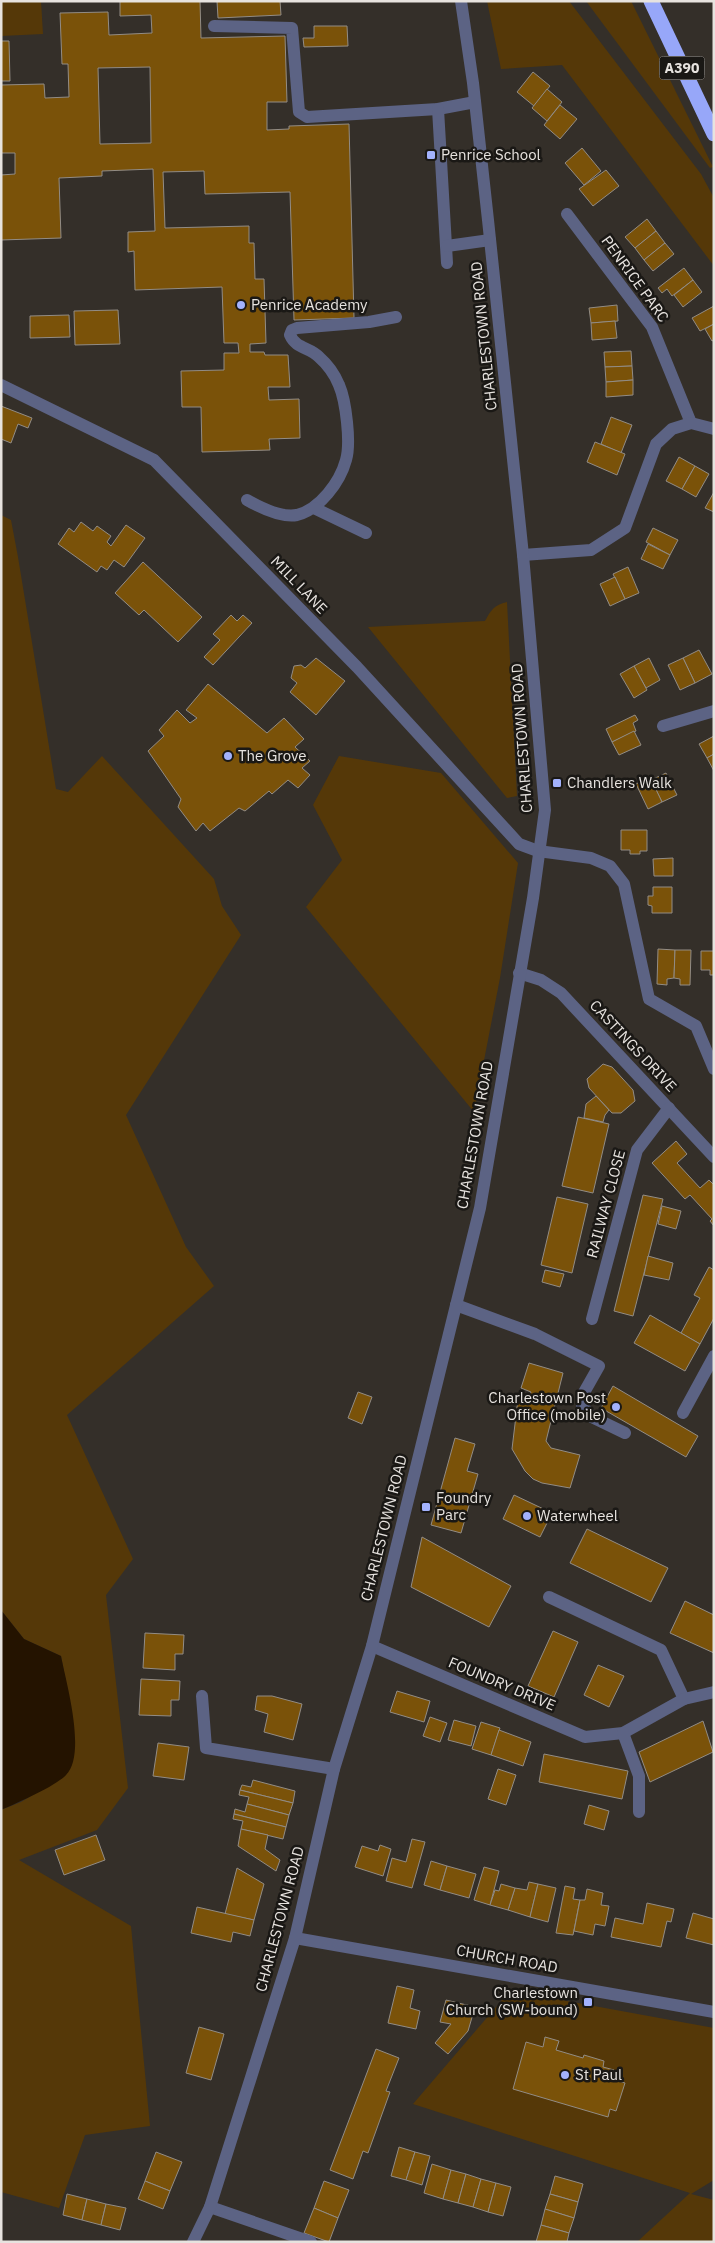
<svg xmlns="http://www.w3.org/2000/svg" width="715" height="2243" font-family="'IBM Plex Sans',sans-serif">
	<style>
		.green { fill: #553808 }
		.water { fill: #241300 }
		.building { fill: #7a5209; stroke: #928c85; fill-rule: evenodd }
		.lines { fill: none; stroke-linecap: round; stroke-linejoin: round }
		.minor { stroke: #5c6384; stroke-width: 12 }
		.highway { stroke: #97a7f9; stroke-width: 15 }
		.poi-dot { fill: #a3b2fd; stroke: #1a1815; stroke-width: 2 }
		.labels { text-anchor: middle; stroke-width: 5; stroke-linejoin: round; paint-order: stroke }
		.shield { fill: #1a1815; stroke: #aaa6a2; stroke-width: 1 }
		.shield-label { font-size: 14px; font-weight: bold; fill: #e7e3df }
		.poi-label { font-size: 15px; fill: #e7e3df; stroke: #1a1815; text-anchor: start }
		.street-label { font-size: 15px; fill: #e7e3df; stroke: #1a1815 }
	</style>
	<rect width="100%" height="100%" fill="#342f29"/>
	<g class="green">
		<path d="M1 1H41L43 34 1 36Z"/>
		<path d="M487 1H569L701 174 714 198V266L562 65 501 69Z"/>
		<path d="M586 1H631L713 167 710 168Z"/>
		<path d="M1 515 11 520 18 557 56 789 68 792 102 756 214 879 222 906 241 935 126 1115 186 1247 214 1286 67 1415 133 1559 106 1595 128 1788 97 1830 19 1860 131 1926 150 2126 85 2135 59 2208 1 2192V1810L21 1802 66 1775 75 1741 69 1698 61 1656 24 1639 1 1610Z"/>
		<path d="M507 602 517 796 507 798 368 627 485 621C491 610 494 605 507 602Z"/>
		<path d="M339 756 441 773 518 863 500 978 474 1112 306 907 342 860 313 805Z"/>
		<path d="M508 1993 534 1995 714 2028V2180L691 2194 714 2200V2242H637L690 2193 413 2104Z"/>
	</g>
	<path class="water" d="M1 1610 24 1639 61 1656C66 1682 87 1754 66 1775 56 1786 15 1804 1 1810Z"/>
	<g class="building">
		<path d="M120 1H200L201 38 285 36 287 102H267V130L289 129V126L349 124 354 318 294 320 290 192 205 194 204 171 163 172 165 228 249 226V243H254L255 279H264L266 343 250 344V352H264L265 355H288L290 387H268L269 400 299 399 300 438 269 439 270 450 202 452 201 407H182L181 371 224 370V353H239L238 343H224L222 287 135 290 134 251 128 252V232L155 231 153 169 102 171V176L59 178 61 238 1 240V175L15 174V153H1V85L44 84 45 98 69 97 68 64H62L60 13 108 12 109 35 152 33 151 15 120 16ZM150 67 151 143 100 144 98 68Z"/>
		<path d="M217 1H280L281 15 218 18Z"/>
		<path d="M314 26H347L348 46 304 47 303 38H314Z"/>
		<path d="M1 41H9L10 81H1Z"/>
		<path d="M533 72 550 86 534 106 517 92Z"/>
		<path d="M547 89 562 102 547 121 532 108Z"/>
		<path d="M560 105 577 119 560 139 544 125Z"/>
		<path d="M582 148 601 171 584 185 565 163Z"/>
		<path d="M606 170 619 186 593 206 579 189Z"/>
		<path d="M647 219 656 231 635 248 625 237Z"/>
		<path d="M656 231 665 243 644 260 635 248Z"/>
		<path d="M665 243 674 254 653 271 644 260Z"/>
		<path d="M684 268 693 280 672 296 667 289 662 293 658 288Z"/>
		<path d="M693 280 702 292 683 307 674 295Z"/>
		<path d="M617 305 618 321 591 323 589 308Z"/>
		<path d="M714 306V324L700 331 692 318Z"/>
		<path d="M118 310 120 344 75 345 74 311Z"/>
		<path d="M69 315 70 337 30 338V316Z"/>
		<path d="M615 321 617 338 592 340 591 323Z"/>
		<path d="M714 324V340L712 341 705 329Z"/>
		<path d="M631 351 632 366 605 367 604 352Z"/>
		<path d="M632 366 633 380 606 382 605 367Z"/>
		<path d="M633 380V395L606 397V382Z"/>
		<path d="M1 406 32 418 28 428 18 424 11 443 1 439Z"/>
		<path d="M611 417 632 425 621 453 601 444Z"/>
		<path d="M595 442 625 454 617 475 587 462Z"/>
		<path d="M679 457 695 466 682 489 666 481Z"/>
		<path d="M695 466 709 474 696 497 682 489Z"/>
		<path d="M714 492V512L705 508Z"/>
		<path d="M81 522 93 531 97 526 111 536 107 542 111 546 126 525 145 538 124 567 114 560 107 570 101 566 97 572 58 544 69 528 74 532Z"/>
		<path d="M653 528 678 540 670 555 646 542Z"/>
		<path d="M648 544 670 555 663 569 641 559Z"/>
		<path d="M143 562 202 617 178 642 144 610 139 615 115 593Z"/>
		<path d="M628 567 639 593 625 599 613 574Z"/>
		<path d="M615 577 625 599 610 606 600 584Z"/>
		<path d="M231 615 237 621 243 615 252 623 213 665 204 657 220 640 213 634Z"/>
		<path d="M699 650 712 674 695 683 683 658Z"/>
		<path d="M316 658 345 681 316 715 290 692 297 683 291 678 294 666 301 665 305 668Z"/>
		<path d="M649 658 660 680 646 688 634 666Z"/>
		<path d="M683 658 695 683 680 690 668 665Z"/>
		<path d="M634 666 647 690 634 698 620 674Z"/>
		<path d="M208 684 267 733 284 718 304 739 295 747 310 761 302 768 310 775 298 788 288 780 272 794 269 791 245 811 239 808 210 831 203 823 196 831 178 807 181 799 148 751 164 736 159 730 177 710 190 723 197 718 186 710Z"/>
		<path d="M635 715 638 720 633 723 636 731 612 742 606 729Z"/>
		<path d="M634 731 641 745 619 755 612 742Z"/>
		<path d="M714 736V754L707 758 699 744Z"/>
		<path d="M714 754V771L707 758Z"/>
		<path d="M666 773 677 795 662 802 651 780Z"/>
		<path d="M650 777 662 802 648 809 636 784Z"/>
		<path d="M621 830H647V851H640V854H630V850H621Z"/>
		<path d="M673 858V876H654L653 859Z"/>
		<path d="M653 887H672V913H652V906L648 905V896H653Z"/>
		<path d="M658 949 675 950 674 978 667 979V985L657 984Z"/>
		<path d="M675 950H691L690 985H680V979L674 978Z"/>
		<path d="M701 951H714V975H710V970H701Z"/>
		<path d="M603 1064 612 1067 633 1090 635 1101 621 1113H612L589 1088 587 1079Z"/>
		<path d="M596 1096 609 1110 605 1115 603 1122 584 1118 586 1104Z"/>
		<path d="M578 1117 609 1124 593 1193 562 1186Z"/>
		<path d="M676 1141 687 1154 677 1163 700 1188 709 1180 714 1185V1226L710 1221 712 1219 690 1195 685 1199 652 1163Z"/>
		<path d="M643 1195 663 1199 633 1316 614 1311Z"/>
		<path d="M557 1197 588 1204 572 1273 541 1265Z"/>
		<path d="M662 1206 681 1211 676 1229 658 1224Z"/>
		<path d="M648 1256 673 1263 669 1280 644 1275Z"/>
		<path d="M709 1267 714 1270V1318L700 1344 681 1333 700 1298 694 1295Z"/>
		<path d="M545 1270 564 1274 560 1287 542 1282Z"/>
		<path d="M650 1315 700 1344 685 1371 634 1343Z"/>
		<path d="M529 1363 563 1373 546 1441 551 1448 580 1455 570 1488 542 1483 533 1479 525 1471 512 1449 518 1399 528 1401 531 1392 521 1388Z"/>
		<path d="M613 1386 698 1436 686 1457 601 1408Z"/>
		<path d="M358 1392 372 1397 362 1424 348 1418Z"/>
		<path d="M455 1438 475 1444 467 1471 478 1474 461 1533 431 1525Z"/>
		<path d="M514 1495 552 1513 540 1537 503 1519Z"/>
		<path d="M587 1529 668 1568 651 1602 570 1563Z"/>
		<path d="M422 1537 511 1586 489 1627 411 1587Z"/>
		<path d="M685 1601 714 1615V1653L670 1633Z"/>
		<path d="M553 1631 578 1642 554 1697 528 1686Z"/>
		<path d="M145 1633 184 1635 183 1654H175V1670L143 1668Z"/>
		<path d="M598 1665 624 1676 609 1707 584 1695Z"/>
		<path d="M141 1679 180 1681 179 1700H171V1716L139 1715Z"/>
		<path d="M397 1691 430 1701 424 1722 390 1712Z"/>
		<path d="M257 1696H272L302 1704 293 1740 264 1732 268 1714 255 1710Z"/>
		<path d="M430 1717 447 1723 440 1742 423 1736Z"/>
		<path d="M454 1720 476 1726 471 1746 448 1740Z"/>
		<path d="M703 1721 713 1752 650 1782 639 1752Z"/>
		<path d="M481 1722 500 1728 491 1755 472 1749Z"/>
		<path d="M499 1730 531 1742 523 1766 491 1755Z"/>
		<path d="M158 1743 189 1747 184 1780 153 1776Z"/>
		<path d="M544 1754 628 1771 622 1799 539 1782Z"/>
		<path d="M498 1769 516 1775 506 1805 488 1799Z"/>
		<path d="M253 1780 295 1791 293 1803 240 1790 242 1785 251 1787Z"/>
		<path d="M240 1790 293 1803 289 1815 247 1804 249 1797 239 1795Z"/>
		<path d="M247 1804 289 1815 286 1827 234 1814 235 1809 245 1812Z"/>
		<path d="M589 1805 609 1811 604 1830 584 1824Z"/>
		<path d="M234 1814 286 1827 283 1839 241 1829 243 1821 233 1819Z"/>
		<path d="M241 1829 268 1835 265 1849 280 1860 276 1871 238 1846Z"/>
		<path d="M96 1835 105 1860 64 1875 55 1850Z"/>
		<path d="M412 1839 425 1842 412 1888 386 1881 392 1858 406 1862Z"/>
		<path d="M380 1845 391 1849 383 1876 355 1867 362 1846 378 1851Z"/>
		<path d="M431 1861 447 1866 440 1890 424 1885Z"/>
		<path d="M447 1866 476 1874 469 1898 440 1890Z"/>
		<path d="M484 1867 499 1871 490 1905 474 1900Z"/>
		<path d="M237 1868 264 1884 254 1920 225 1914Z"/>
		<path d="M529 1882 538 1884 530 1917 508 1910 515 1888 527 1890Z"/>
		<path d="M501 1884 515 1888 508 1910 490 1905 495 1890 499 1891Z"/>
		<path d="M538 1884 556 1888 548 1922 530 1917Z"/>
		<path d="M565 1886 575 1888 573 1899 580 1900 573 1935 556 1933Z"/>
		<path d="M587 1889 603 1893 601 1905 609 1906 605 1926 595 1924 593 1935 574 1931 580 1900H585Z"/>
		<path d="M647 1903 674 1909 671 1922 667 1921 661 1947 611 1937 615 1918 643 1924Z"/>
		<path d="M197 1907 254 1920 250 1936 233 1932 231 1942 191 1933Z"/>
		<path d="M693 1913 714 1919V1945L686 1938Z"/>
		<path d="M397 1986 414 1990 410 2008 420 2011 416 2029 388 2023Z"/>
		<path d="M446 2000 475 2007 468 2031 448 2054 435 2043 451 2024 440 2022Z"/>
		<path d="M199 2027 224 2034 211 2080 186 2073Z"/>
		<path d="M545 2037 559 2041 556 2050 583 2058 584 2055 604 2061 603 2067 614 2070 612 2079 625 2083 616 2111 610 2109 608 2117 513 2089 526 2042 543 2047Z"/>
		<path d="M376 2049 399 2058 386 2091 390 2092 368 2153 363 2151 353 2179 330 2170Z"/>
		<path d="M399 2147 415 2152 406 2180 391 2176Z"/>
		<path d="M156 2152 182 2162 170 2191 145 2181Z"/>
		<path d="M415 2152 430 2156 422 2185 406 2180Z"/>
		<path d="M432 2164 451 2170 443 2199 424 2193Z"/>
		<path d="M451 2170 466 2174 458 2203 443 2199Z"/>
		<path d="M466 2174 481 2179 473 2207 458 2203Z"/>
		<path d="M555 2176 583 2184 578 2202 550 2194Z"/>
		<path d="M481 2179 496 2183 488 2212 473 2207Z"/>
		<path d="M145 2181 170 2191 163 2209 138 2199Z"/>
		<path d="M324 2181 349 2190 338 2218 314 2208Z"/>
		<path d="M496 2183 511 2187 503 2216 488 2212Z"/>
		<path d="M67 2194 87 2199 82 2220 63 2215Z"/>
		<path d="M550 2194 578 2202 574 2218 545 2209Z"/>
		<path d="M87 2199 106 2204 101 2225 82 2220Z"/>
		<path d="M106 2204 126 2208 120 2230 101 2225Z"/>
		<path d="M314 2208 338 2218 329 2242 304 2233Z"/>
		<path d="M545 2209 574 2218 569 2233 541 2225Z"/>
		<path d="M541 2225 569 2233 567 2242H536Z"/>
	</g>
	<g class="lines">
		<g class="minor">
			<path d="M214 26 292 28 299 112 307 117 438 109 475 102"/>
			<path d="M438 109 447 263"/>
			<path d="M567 214 652 327 691 423"/>
			<path d="M447 246 490 240"/>
			<path d="M1 385 154 460 357 667 519 844 538 851 591 858 610 866 624 884 649 999 696 1026 714 1069"/>
			<path d="M247 500C261 508 281 518 297 515 320 509 340 482 346 460 351 443 346 401 339 385 335 375 327 364 319 357 310 347 296 349 290 335L292 330 297 328 369 322 396 317"/>
			<path d="M314 508 366 533"/>
			<path d="M523 555 591 550 625 528 656 444 672 429 691 423 714 429"/>
			<path d="M663 726 714 711"/>
			<path d="M519 973 541 980 561 993 714 1157"/>
			<path d="M456 1305 535 1334 599 1366 582 1396V1405L592 1417 625 1433"/>
			<path d="M592 1319 637 1150 669 1108"/>
			<path d="M683 1413 714 1356"/>
			<path d="M549 1597 661 1650 684 1699"/>
			<path d="M372 1646 585 1737 623 1733 684 1699 714 1692"/>
			<path d="M202 1696 206 1748 334 1769"/>
			<path d="M623 1733 639 1776V1812"/>
			<path d="M295 1938 714 2012"/>
			<path d="M210 2207 311 2242"/>
			<path d="M193 2242 210 2207 295 1938 334 1769 372 1646 480 1208 533 898 545 810 523 555 488 220 473 83 461 1"/>
		</g>
		<path class="highway" d="M651 1 714 134"/>
	</g>
	<g class="poi-dot">
		<rect x="426" y="150" width="10" height="10" rx="2.5"/>
		<circle cx="241" cy="305" r="5"/>
		<circle cx="228" cy="756" r="5"/>
		<rect x="552" y="778" width="10" height="10" rx="2.5"/>
		<circle cx="616" cy="1407" r="5"/>
		<rect x="421" y="1502" width="10" height="10" rx="2.5"/>
		<circle cx="527" cy="1516" r="5"/>
		<rect x="583" y="1997" width="10" height="10" rx="2.5"/>
		<circle cx="565" cy="2075" r="5"/>
	</g>
	<g class="labels">
		<rect class="shield" x="659.5" y="56.5" width="45" height="23" rx="4"/>
		<g class="shield-label">
			<text x="682" y="73">A390</text>
		</g>
		<g class="poi-label">
			<text x="441" y="160">Penrice School</text>
			<text x="251" y="310">Penrice Academy</text>
			<text x="238" y="761">The Grove</text>
			<text x="567" y="788">Chandlers Walk</text>
			<text x="606" y="1403" text-anchor="end">Charlestown Post<tspan x="606" dy="17">Office (mobile)</tspan></text>
			<text x="436" y="1503">Foundry<tspan x="436" dy="17">Parc</tspan></text>
			<text x="537" y="1521">Waterwheel</text>
			<text x="578" y="1998" text-anchor="end">Charlestown<tspan x="578" dy="17">Church (SW-bound)</tspan></text>
			<text x="575" y="2080">St Paul</text>
		</g>
		<g class="street-label">
			<text transform="translate(635 279) rotate(54)" y="5">PENRICE PARC</text>
			<text transform="translate(484 336) rotate(-96)" y="5">CHARLESTOWN ROAD</text>
			<text transform="translate(299 585) rotate(46)" y="5">MILL LANE</text>
			<text transform="translate(522 738) rotate(-94)" y="5">CHARLESTOWN ROAD</text>
			<text transform="translate(633 1046) rotate(47)" y="5">CASTINGS DRIVE</text>
			<text transform="translate(475 1135) rotate(-80)" y="5">CHARLESTOWN ROAD</text>
			<text transform="translate(606 1204) rotate(-75)" y="5">RAILWAY CLOSE</text>
			<text transform="translate(384 1528) rotate(-76)" y="5">CHARLESTOWN ROAD</text>
			<text transform="translate(502 1684) rotate(23)" y="5">FOUNDRY DRIVE</text>
			<text transform="translate(280 1919) rotate(-75)" y="5">CHARLESTOWN ROAD</text>
			<text transform="translate(507 1959) rotate(10)" y="5">CHURCH ROAD</text>
		</g>
	</g>
	<rect width="715" height="2243" fill="none" stroke="#e7e3df" stroke-width="5"/>
</svg>
